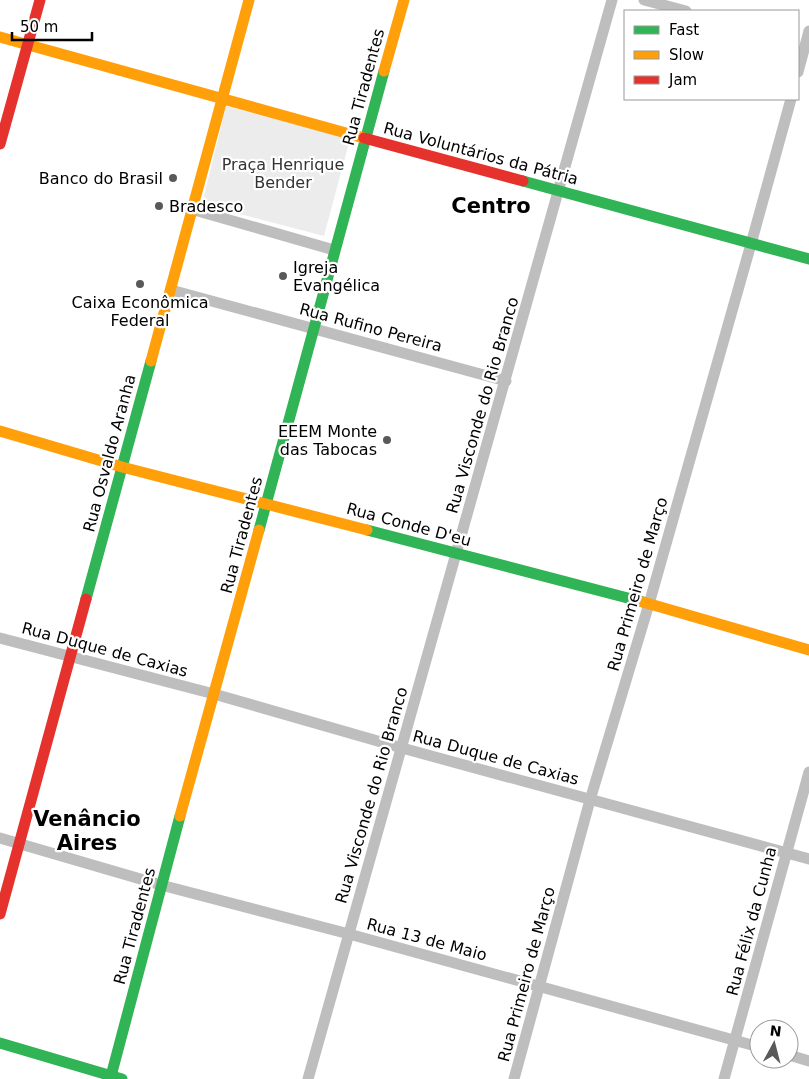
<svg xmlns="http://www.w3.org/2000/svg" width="809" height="1079" font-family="'DejaVu Sans',sans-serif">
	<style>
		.green { fill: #ececec }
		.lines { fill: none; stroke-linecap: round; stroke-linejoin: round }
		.street { stroke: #bebebe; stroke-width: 11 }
		.fast { stroke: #30b455; stroke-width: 11 }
		.slow { stroke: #ff9f0a; stroke-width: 11 }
		.jam { stroke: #e5322d; stroke-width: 11 }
		.poi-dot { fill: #595959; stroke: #fff; stroke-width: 2 }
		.labels { text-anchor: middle; stroke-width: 4.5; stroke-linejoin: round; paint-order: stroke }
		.street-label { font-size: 16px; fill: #000; stroke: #fff }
		.park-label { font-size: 16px; fill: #333; stroke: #fff }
		.poi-label { font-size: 16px; fill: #000; stroke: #fff; text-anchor: end }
		.district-label { font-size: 21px; font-weight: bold; fill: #000; stroke: #fff }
	</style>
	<rect width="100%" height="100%" fill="#fff"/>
	<path class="green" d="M226 106 350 139 324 236 202 204Z"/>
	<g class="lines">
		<g class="street">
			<path d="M644 0 686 11"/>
			<path d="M798 72 809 31"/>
			<path d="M191 209 334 250"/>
			<path d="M171 290 506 381"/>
			<path d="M0 638 214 694 402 748 809 859"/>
			<path d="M0 838 161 885 349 934 759 1047"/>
			<path d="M789 1055 809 1061"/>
			<path d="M308 1079 612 0"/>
			<path d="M514 1079 590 800 649 604 751 244 791 99"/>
			<path d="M724 1079 809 772"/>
		</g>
		<g class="fast">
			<path d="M523 181 809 259"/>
			<path d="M259 530 384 71"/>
			<path d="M367 530 643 602"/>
			<path d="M86 599 151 361"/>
			<path d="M0 1043 122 1079"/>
			<path d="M111 1076 180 816"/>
		</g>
		<g class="slow">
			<path d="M0 37 364 138"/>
			<path d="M384 71 404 0"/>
			<path d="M151 361 249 0"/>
			<path d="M0 431 122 467 367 530"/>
			<path d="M643 602 809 650"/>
			<path d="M180 816 259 530"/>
		</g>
		<g class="jam">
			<path d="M364 138 523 181"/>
			<path d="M0 144 40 0"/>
			<path d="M0 914 86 599"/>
		</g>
	</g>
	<g class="poi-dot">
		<circle cx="173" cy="178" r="5"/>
		<circle cx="159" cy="206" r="5"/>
		<circle cx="283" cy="276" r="5"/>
		<circle cx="140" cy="284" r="5"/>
		<circle cx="387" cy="440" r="5"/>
	</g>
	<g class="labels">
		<g class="street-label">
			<text transform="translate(363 87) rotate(-75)" y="6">Rua Tiradentes</text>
			<text transform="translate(481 153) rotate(15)" y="6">Rua Voluntários da Pátria</text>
			<text transform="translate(371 327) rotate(15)" y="6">Rua Rufino Pereira</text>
			<text transform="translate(482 405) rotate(-74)" y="6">Rua Visconde do Rio Branco</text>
			<text transform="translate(109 453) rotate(-75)" y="6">Rua Osvaldo Aranha</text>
			<text transform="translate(409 524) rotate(15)" y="6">Rua Conde D'eu</text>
			<text transform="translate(241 535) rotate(-75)" y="6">Rua Tiradentes</text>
			<text transform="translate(637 584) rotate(-74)" y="6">Rua Primeiro de Março</text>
			<text transform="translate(105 649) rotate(15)" y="6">Rua Duque de Caxias</text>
			<text transform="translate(496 757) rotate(15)" y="6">Rua Duque de Caxias</text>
			<text transform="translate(371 795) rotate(-74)" y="6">Rua Visconde do Rio Branco</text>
			<text transform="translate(751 921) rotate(-75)" y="6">Rua Félix da Cunha</text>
			<text transform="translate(134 926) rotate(-75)" y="6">Rua Tiradentes</text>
			<text transform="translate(427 939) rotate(15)" y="6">Rua 13 de Maio</text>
			<text transform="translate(526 974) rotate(-75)" y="6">Rua Primeiro de Março</text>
		</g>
		<g class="park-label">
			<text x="283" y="170">Praça Henrique<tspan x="283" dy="18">Bender</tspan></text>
		</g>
		<g class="poi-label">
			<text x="163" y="184">Banco do Brasil</text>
			<text x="169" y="212" text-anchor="start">Bradesco</text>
			<text x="293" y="273" text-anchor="start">Igreja<tspan x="293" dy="18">Evangélica</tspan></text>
			<text x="140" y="308" text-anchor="middle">Caixa Econômica<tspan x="140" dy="18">Federal</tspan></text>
			<text x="377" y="437">EEEM Monte<tspan x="377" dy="18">das Tabocas</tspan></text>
		</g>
		<g class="district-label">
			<text x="491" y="213">Centro</text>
			<text x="87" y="826">Venâncio<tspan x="87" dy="24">Aires</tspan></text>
		</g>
	</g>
	<rect x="624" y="10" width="175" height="90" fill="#ffffff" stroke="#999999"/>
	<rect x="634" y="26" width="25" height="8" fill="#30b455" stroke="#999999"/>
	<text x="669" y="35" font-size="15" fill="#000000">Fast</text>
	<rect x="634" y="51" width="25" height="8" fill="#ff9f0a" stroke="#999999"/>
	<text x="669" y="60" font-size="15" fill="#000000">Slow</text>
	<rect x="634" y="76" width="25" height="8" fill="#e5322d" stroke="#999999"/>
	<text x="669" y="85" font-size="15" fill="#000000">Jam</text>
	<g transform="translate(774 1044) rotate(7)"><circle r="24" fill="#ffffff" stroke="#999999"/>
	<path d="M0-4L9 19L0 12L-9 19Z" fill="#595959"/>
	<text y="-8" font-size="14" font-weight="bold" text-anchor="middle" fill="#000000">N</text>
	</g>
	<path d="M12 32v8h80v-8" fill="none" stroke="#000000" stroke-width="2.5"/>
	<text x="20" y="32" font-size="15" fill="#000000" stroke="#ffffff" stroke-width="4" paint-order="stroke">50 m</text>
</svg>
